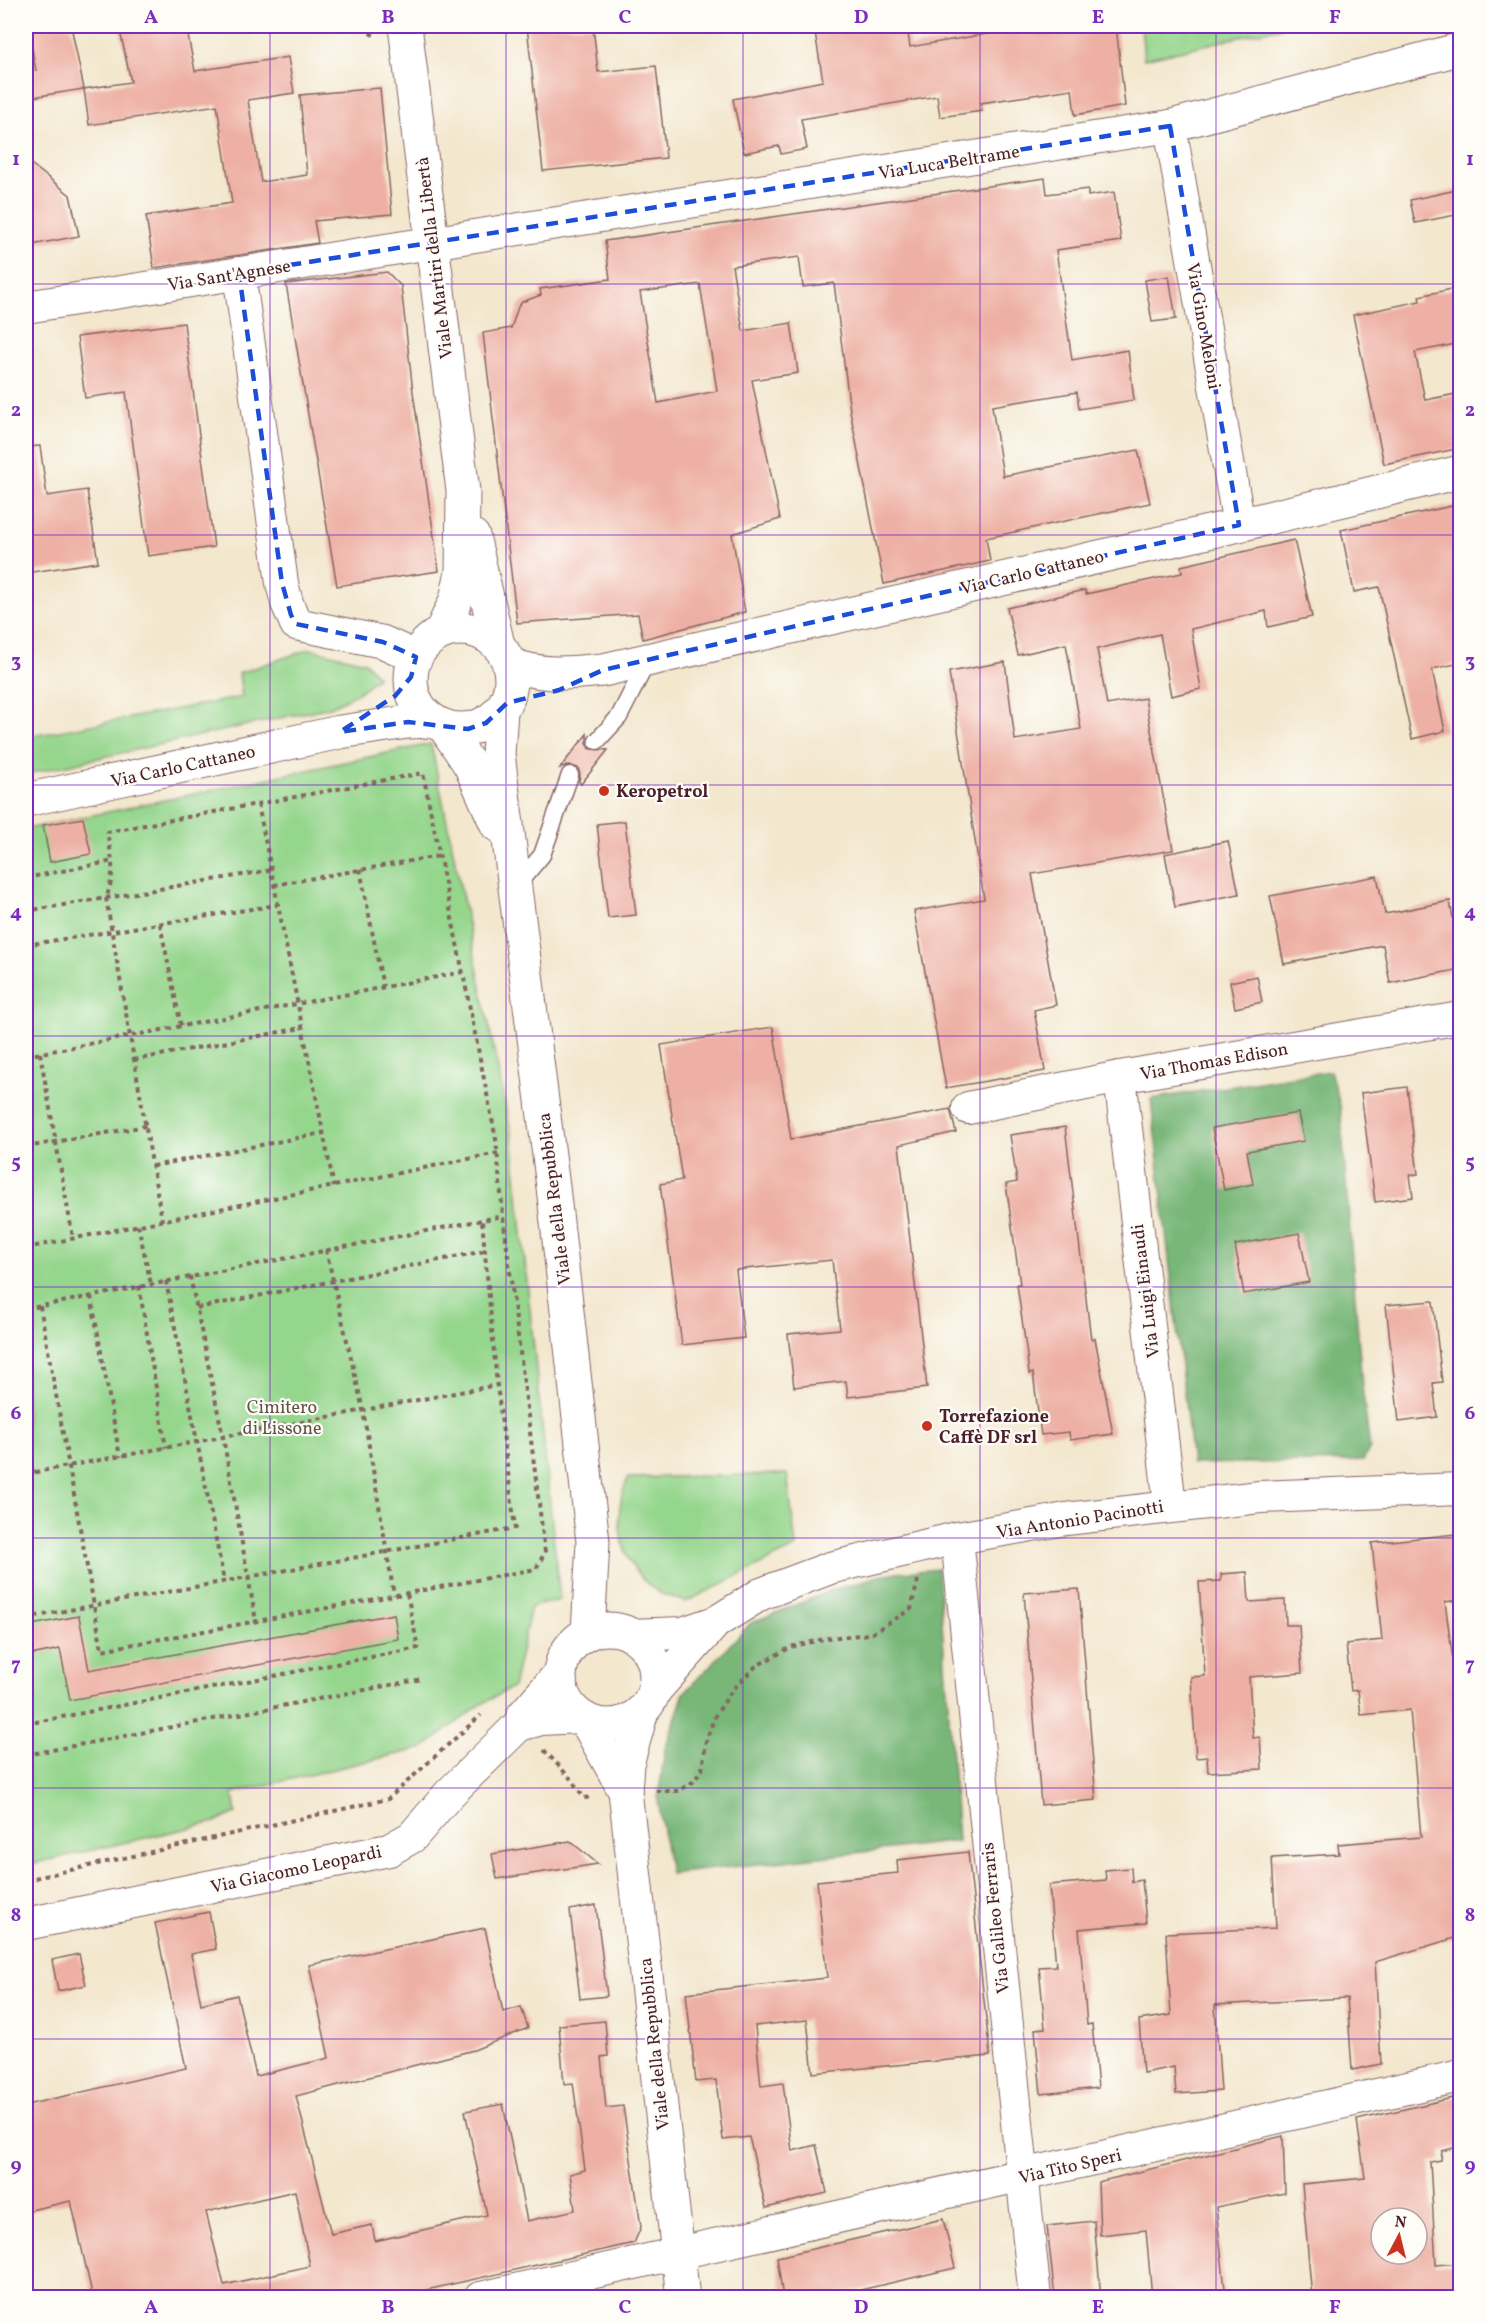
<svg xmlns="http://www.w3.org/2000/svg" width="1486" height="2323" font-family="Vollkorn,serif">
	<style>
		.green { fill: #95d68d; stroke: #707a5c; stroke-width: 1.5 }
		.forest { fill: #78b778; stroke: #616b52; stroke-width: 1.5 }
		.building { fill: #eeb0a4; fill-rule: evenodd }
		.lines { fill: none; stroke-linecap: round; stroke-linejoin: round }
		.service-casing { stroke: #856564; stroke-width: 19 }
		.minor-casing { stroke: #856564; stroke-width: 34 }
		.tertiary-casing { stroke: #856564; stroke-width: 35 }
		.path { stroke: #856564; stroke-width: 4; stroke-dasharray: 4.5 4.5; stroke-linecap: butt }
		.service { stroke: #fff; stroke-width: 16 }
		.minor { stroke: #fff; stroke-width: 32 }
		.tertiary { stroke: #fff; stroke-width: 33 }
		.marked { fill: none; stroke: #1d4ed8; stroke-width: 4.5; stroke-dasharray: 12 8; stroke-linejoin: round }
		.grid { fill: none; stroke: #7b2cbf; stroke-width: 1.5; stroke-opacity: 0.55 }
		.poi-dot { fill: #c8321e; stroke: #fdfcf7; stroke-width: 2 }
		.labels { text-anchor: middle; stroke-width: 4.5; stroke-linejoin: round; paint-order: stroke }
		.street-label { font-size: 18px; fill: #4a1f2b; stroke: #fdfcf7 }
		.poi-label { font-size: 18px; font-weight: bold; fill: #4a1f2b; stroke: #fdfcf7; text-anchor: start }
		.park-label { font-size: 18px; fill: #605648; stroke: #fdfcf7 }
		.neatline { fill: none; stroke: #7b2cbf; stroke-width: 2 }
		.grid-label { font-size: 20px; text-anchor: middle; font-weight: bold; fill: #7b2cbf }
	</style>
	<rect width="100%" height="100%" fill="#fdfcf7"/>
	<filter id="ink" filterUnits="userSpaceOnUse"><feTurbulence type="fractalNoise" baseFrequency=".0167" numOctaves="2"/><feDisplacementMap in="SourceGraphic" scale="12" xChannelSelector="R" yChannelSelector="G"/><feConvolveMatrix kernelMatrix="1 2 1 2 8 2 1 2 1" color-interpolation-filters="sRGB"/></filter>
	<filter id="wash" filterUnits="userSpaceOnUse"><feTurbulence type="fractalNoise" baseFrequency=".008" numOctaves="4" result="noise"/><feDisplacementMap in="SourceGraphic" scale="24" xChannelSelector="R" yChannelSelector="G"/><feGaussianBlur stdDeviation="1.35" result="paint"/><feColorMatrix in="noise" values="0 0 0 0 0 0 0 0 0 0 0 0 0 0 0 0 0 1.4 0 .05"/><feComposite in="paint" operator="in"/></filter>
	<g filter="url(#wash)">
		<rect width="100%" height="100%" fill="#f3e7ce"/>
		<g class="green">
			<path d="M1141 26H1287L1144 59Z"/>
			<path d="M310 649 365 662 378 677 356 694 330 707 26 774V737L242 697 239 673Z"/>
			<path d="M431 744 512 1137 560 1600 531 1607 513 1687 480 1705 423 1748 233 1793 236 1813 215 1822 26 1865V829Z"/>
			<path d="M787 1474 796 1547 686 1602C678 1599 667 1597 660 1593 620 1568 610 1519 628 1478Z"/>
		</g>
		<g class="forest">
			<path d="M1330 1071 1340 1105 1362 1386 1370 1448 1363 1461 1192 1464 1151 1099Z"/>
			<path d="M938 1569 958 1841 670 1874 658 1800 665 1749 684 1693 751 1623 830 1591 885 1574Z"/>
		</g>
		<g id="blocks">
			<g class="building">
				<path d="M28 26H71L84 89 26 98V73L36 71Z"/>
				<path d="M119 26H186L195 71 288 57 294 93 248 100 261 182 307 175 300 95 380 88 392 214 314 221 318 243 154 268 146 216 232 203 217 105 89 125 84 89 131 82Z"/>
				<path d="M527 26H593L598 72 656 66 666 158 543 171Z"/>
				<path d="M814 26H907L910 47 1034 26H1116L1125 106 1075 115 1072 89 981 103 982 111 940 117 937 96 801 119 807 149 781 154 779 146 744 153 733 99 823 81Z"/>
				<path d="M26 160 70 195 79 236 26 246Z"/>
				<path d="M1045 178 1047 194 1088 189V196L1114 192 1121 241 1056 250 1072 360 1128 350 1134 400 1079 409 1077 392 992 406 1003 476 1138 450 1150 503 986 538 990 561 884 584 850 411 834 283 803 287 799 257 732 266 743 331 791 323 798 373 752 380 780 519 732 534 745 612 643 639 638 614 517 623 483 333 511 328 518 307 522 302 541 295 540 289 610 279 605 241ZM700 284 717 391 658 403 640 292Z"/>
				<path d="M1461 189V214L1415 223 1410 200Z"/>
				<path d="M387 272 401 286 413 392 439 571 337 586 286 284Z"/>
				<path d="M1169 276 1176 319 1152 322 1145 280Z"/>
				<path d="M1461 287V343L1415 352 1425 400 1461 393V448L1384 464 1353 315 1420 301 1419 296Z"/>
				<path d="M184 323 214 547 148 556 126 392 85 398 77 337Z"/>
				<path d="M40 446 47 496 87 490 98 562 26 573V447Z"/>
				<path d="M1461 504V663L1432 669 1445 731 1412 739 1379 587 1354 592 1341 530Z"/>
				<path d="M1294 540 1312 617 1268 627 1266 611 1191 629 1201 689 1171 696 1160 634 1097 649 1107 705 1145 698 1173 850 1032 874 1056 1005 1034 1010 1045 1071 946 1088 914 911 984 899 949 672 1005 662 1015 740 1081 729 1066 644 1018 655 1007 608 1085 590 1086 594 1182 573 1181 566Z"/>
				<path d="M587 734V744L590 749 608 750 581 784 579 782 580 774 578 768 569 765 560 768Z"/>
				<path d="M83 818 91 854 50 862 43 825Z"/>
				<path d="M625 821 636 915 608 918 597 824Z"/>
				<path d="M1228 841 1239 894 1175 907 1165 854Z"/>
				<path d="M1377 876 1385 914 1450 901 1461 969 1390 983 1383 945 1284 964 1270 896Z"/>
				<path d="M1257 976 1262 1002 1235 1008 1230 982Z"/>
				<path d="M773 1027 791 1139 950 1109 956 1132 899 1145 927 1388 848 1397 846 1381 794 1387 788 1334 840 1329 832 1260 736 1270 744 1338 682 1345 660 1184 682 1180 661 1045Z"/>
				<path d="M1407 1087 1418 1174 1410 1175 1413 1197 1375 1202 1361 1093Z"/>
				<path d="M1298 1113 1304 1141 1247 1151 1253 1184 1224 1190 1212 1128Z"/>
				<path d="M1065 1127 1091 1339 1095 1338 1113 1434 1070 1440 1069 1432 1041 1435 1033 1373 1029 1374 1026 1348 1017 1284H1020L1006 1184 1017 1182 1010 1135Z"/>
				<path d="M1299 1233 1309 1282 1244 1294 1235 1245Z"/>
				<path d="M1433 1301 1442 1382 1433 1383 1437 1417 1399 1422 1386 1305Z"/>
				<path d="M1456 1534 1461 1572V1584H1456L1458 1600 1445 1602 1461 1720V1936L1375 1962 1381 2064 1352 2070 1347 1998 1215 2005 1221 2091 1176 2094 1174 2067 1143 2073 1139 2020 1171 2015 1166 1933 1276 1928 1272 1858 1339 1854 1338 1844 1421 1837 1410 1710 1361 1715 1358 1690 1351 1691 1346 1644 1382 1640 1372 1543Z"/>
				<path d="M1247 1572 1249 1602 1285 1600 1286 1625H1299L1302 1673 1249 1677 1253 1738 1260 1737 1262 1769 1208 1772 1207 1757 1196 1758 1191 1677 1205 1676 1199 1582 1221 1581V1574Z"/>
				<path d="M1079 1589 1096 1800 1041 1805 1024 1593Z"/>
				<path d="M394 1614 398 1639 70 1700 60 1649 26 1656V1626L79 1616 89 1670Z"/>
				<path d="M570 1841 598 1864 497 1879 492 1854Z"/>
				<path d="M968 1852 990 2056 813 2073 807 2020 755 2026 761 2086 783 2083 792 2151 816 2145 827 2193 766 2208 749 2137 723 2140 716 2080 696 2082 686 1993 827 1978 817 1881 898 1873 897 1860Z"/>
				<path d="M1131 1868 1132 1882 1142 1880 1146 1923 1079 1929 1087 2025 1092 2024 1098 2088 1041 2094 1035 2029 1045 2028 1039 1967 1056 1966 1049 1885 1106 1880 1105 1870Z"/>
				<path d="M596 1905 607 1996 580 1999 570 1910Z"/>
				<path d="M209 1912 216 1949 191 1954 201 2004 237 1995 256 2076 329 2058 309 1965 485 1928 503 2012 521 2007 528 2028 474 2050 296 2096 331 2234 372 2225 375 2241 487 2215 465 2111 503 2104 527 2221 575 2210 570 2174 585 2170 573 2083 564 2084 559 2025 605 2021 608 2056 601 2057 606 2108 623 2106 641 2227 634 2243 391 2298H93L71 2201 26 2211V2105L186 2068 155 1923ZM295 2191 310 2266 224 2285 206 2212Z"/>
				<path d="M79 1954 86 1985 58 1991 52 1960Z"/>
				<path d="M1461 2096V2146L1442 2151 1441 2160 1430 2162 1436 2265 1461 2263V2291L1395 2298H1312L1302 2184 1365 2178 1357 2120ZM1381 2218H1417V2254H1381Z"/>
				<path d="M1283 2136 1285 2193 1216 2207 1226 2298H1152L1146 2230 1100 2235 1098 2182Z"/>
				<path d="M943 2219 955 2268 856 2291 814 2298H783L777 2257Z"/>
				<path d="M1094 2221 1101 2298H1055L1047 2226Z"/>
			</g>
		</g>
	</g>
	<g filter="url(#ink)">
		<use href="#blocks" fill-opacity="0" stroke="#856564" stroke-width="1.5"/>
		<g class="lines">
			<g class="service-casing">
				<g id="service">
					<path d="M597 741 619 717 648 660"/>
					<path d="M515 887 542 855 570 775"/>
				</g>
			</g>
			<g class="minor-casing">
				<g id="minor">
					<path d="M1170 126 1239 525"/>
					<path d="M239 273 282 583 287 603 296 624 383 642 416 657"/>
					<path d="M26 307 1170 126 1460 49"/>
					<path d="M1120 1077 1170 1505"/>
					<path d="M968 1108 1120 1077 1460 1018"/>
					<path d="M957 1538 1035 2298"/>
					<path d="M630 1635 683 1633 716 1622 761 1594 830 1568 957 1538 1066 1519 1260 1497 1460 1489"/>
					<path d="M653 1693 715 1623"/>
					<path d="M519 1725 541 1719 581 1717"/>
					<path d="M26 1924 389 1850 412 1837 449 1794 519 1725 523 1715 560 1673"/>
					<path d="M480 2298 1460 2076"/>
				</g>
			</g>
			<g class="tertiary-casing">
				<g id="tertiary">
					<path d="M405 26 463 491 462 572 456 600 441 632"/>
					<path d="M473 536 498 645"/>
					<circle cx="461" cy="679" r="50"/>
					<path d="M510 664C542 677 570 673 603 670L1239 525 1460 472"/>
					<path d="M501 711 498 754 553 1187 593 1542 588 1633"/>
					<path d="M444 726 470 765 497 825"/>
					<path d="M26 800 340 732 408 722 434 721"/>
					<circle cx="608" cy="1677" r="48"/>
					<path d="M642 1711 627 1764 625 1791 683 2298"/>
					<path d="M585 1719 625 1791"/>
				</g>
			</g>
			<g class="path">
				<path d="M366 26 367 32 374 35"/>
				<path d="M258 804 334 1187"/>
				<path d="M26 850 33 849"/>
				<path d="M360 869 383 987"/>
				<path d="M26 878 113 861"/>
				<path d="M274 885 439 856"/>
				<path d="M106 898 271 870"/>
				<path d="M26 911 106 898 162 1221"/>
				<path d="M160 924 181 1026"/>
				<path d="M26 945 277 905"/>
				<path d="M40 1053 73 1238"/>
				<path d="M26 1056 463 972"/>
				<path d="M134 1060 301 1028"/>
				<path d="M26 1147 146 1126"/>
				<path d="M153 1166 323 1133"/>
				<path d="M138 1225 151 1284"/>
				<path d="M26 1248 498 1153"/>
				<path d="M326 1250 363 1410 394 1595"/>
				<path d="M190 1276 223 1437 256 1621"/>
				<path d="M166 1281 224 1581"/>
				<path d="M139 1286 166 1448"/>
				<path d="M91 1296 120 1457"/>
				<path d="M40 1306 102 1650 536 1569 545 1552 503 1216 496 1139 423 773 107 832C112 858 116 873 106 898"/>
				<path d="M197 1308 485 1251"/>
				<path d="M26 1309 503 1216"/>
				<path d="M26 1433 33 1473"/>
				<path d="M26 1474 497 1385"/>
				<path d="M26 1618 515 1528 497 1385 482 1220"/>
				<path d="M26 1724 418 1648 407 1593"/>
				<path d="M544 1750 571 1779 584 1798 592 1797"/>
				<path d="M26 1755 422 1679"/>
				<path d="M656 1791H678L693 1782 702 1770 706 1741 715 1716 733 1689 756 1666 791 1647 828 1638 871 1634 911 1609 918 1580"/>
				<path d="M26 1880 388 1799 481 1715"/>
			</g>
			<use href="#service" class="service"/>
			<use href="#minor" class="minor"/>
			<use href="#tertiary" class="tertiary"/>
		</g>
	</g>
	<path class="marked" d="M1170 126 1239 525 603 670 559 690 507 703 486 723 468 729 408 722 340 732 395 696 411 677 416 657 383 642 296 624 291 615 282 583 239 273Z"/>
	<path class="grid" d="M270 26V2298M506 26V2298M743 26V2298M980 26V2298M1216 26V2298M26 284H1460M26 535H1460M26 785H1460M26 1036H1460M26 1287H1460M26 1538H1460M26 1788H1460M26 2039H1460"/>
	<g class="poi-dot">
		<circle cx="604" cy="791" r="6"/>
		<circle cx="927" cy="1426" r="6"/>
	</g>
	<g class="labels">
		<g class="street-label">
			<text transform="translate(949 162) rotate(-9)" y="6">Via Luca Beltrame</text>
			<text transform="translate(434 258) rotate(-97)" y="6">Viale Martiri della Libertà</text>
			<text transform="translate(229 275) rotate(-9)" y="6">Via Sant'Agnese</text>
			<text transform="translate(1204 326) rotate(80)" y="6">Via Gino Meloni</text>
			<text transform="translate(1032 572) rotate(-13)" y="6">Via Carlo Cattaneo</text>
			<text transform="translate(183 766) rotate(-12)" y="6">Via Carlo Cattaneo</text>
			<text transform="translate(1214 1061) rotate(-10)" y="6">Via Thomas Edison</text>
			<text transform="translate(554 1199) rotate(-97)" y="6">Viale della Repubblica</text>
			<text transform="translate(1145 1291) rotate(-97)" y="6">Via Luigi Einaudi</text>
			<text transform="translate(1080 1519) rotate(-9)" y="6">Via Antonio Pacinotti</text>
			<text transform="translate(296 1869) rotate(-12)" y="6">Via Giacomo Leopardi</text>
			<text transform="translate(995 1918) rotate(-96)" y="6">Via Galileo Ferraris</text>
			<text transform="translate(654 2044) rotate(-96)" y="6">Viale della Repubblica</text>
			<text transform="translate(1070 2166) rotate(-13)" y="6">Via Tito Speri</text>
		</g>
		<g class="poi-label">
			<text x="616" y="797">Keropetrol</text>
			<text x="939" y="1422">Torrefazione<tspan x="939" dy="21">Caffè DF srl</tspan></text>
		</g>
		<g class="park-label">
			<text x="282" y="1413">Cimitero<tspan x="282" dy="21">di Lissone</tspan></text>
		</g>
	</g>
	<rect width="1486" height="2323" fill="none" stroke="#fdfcf7" stroke-width="66"/>
	<g transform="translate(1399 2236) rotate(7)"><circle r="28" fill="#fdfcf7" stroke="#b5a4a5" stroke-width="1.5"/>
	<path d="M0-4.5L10 22L0 15L-10 22Z" fill="#c8321e"/>
	<text y="-9" font-size="16" font-weight="bold" text-anchor="middle" fill="#4a1f2b">N</text>
	</g>
	<rect x="33" y="33" width="1420" height="2257" class="neatline"/>
	<g class="grid-label">
		<text x="151" y="23">A</text>
		<text x="388" y="23">B</text>
		<text x="625" y="23">C</text>
		<text x="861" y="23">D</text>
		<text x="1098" y="23">E</text>
		<text x="1335" y="23">F</text>
		<text x="16" y="165">1</text>
		<text x="1470" y="165">1</text>
		<text x="16" y="416">2</text>
		<text x="1470" y="416">2</text>
		<text x="16" y="667">3</text>
		<text x="1470" y="667">3</text>
		<text x="16" y="918">4</text>
		<text x="1470" y="918">4</text>
		<text x="16" y="1168">5</text>
		<text x="1470" y="1168">5</text>
		<text x="16" y="1419">6</text>
		<text x="1470" y="1419">6</text>
		<text x="16" y="1670">7</text>
		<text x="1470" y="1670">7</text>
		<text x="16" y="1921">8</text>
		<text x="1470" y="1921">8</text>
		<text x="16" y="2171">9</text>
		<text x="1470" y="2171">9</text>
		<text x="151" y="2313">A</text>
		<text x="388" y="2313">B</text>
		<text x="625" y="2313">C</text>
		<text x="861" y="2313">D</text>
		<text x="1098" y="2313">E</text>
		<text x="1335" y="2313">F</text>
	</g>
</svg>
